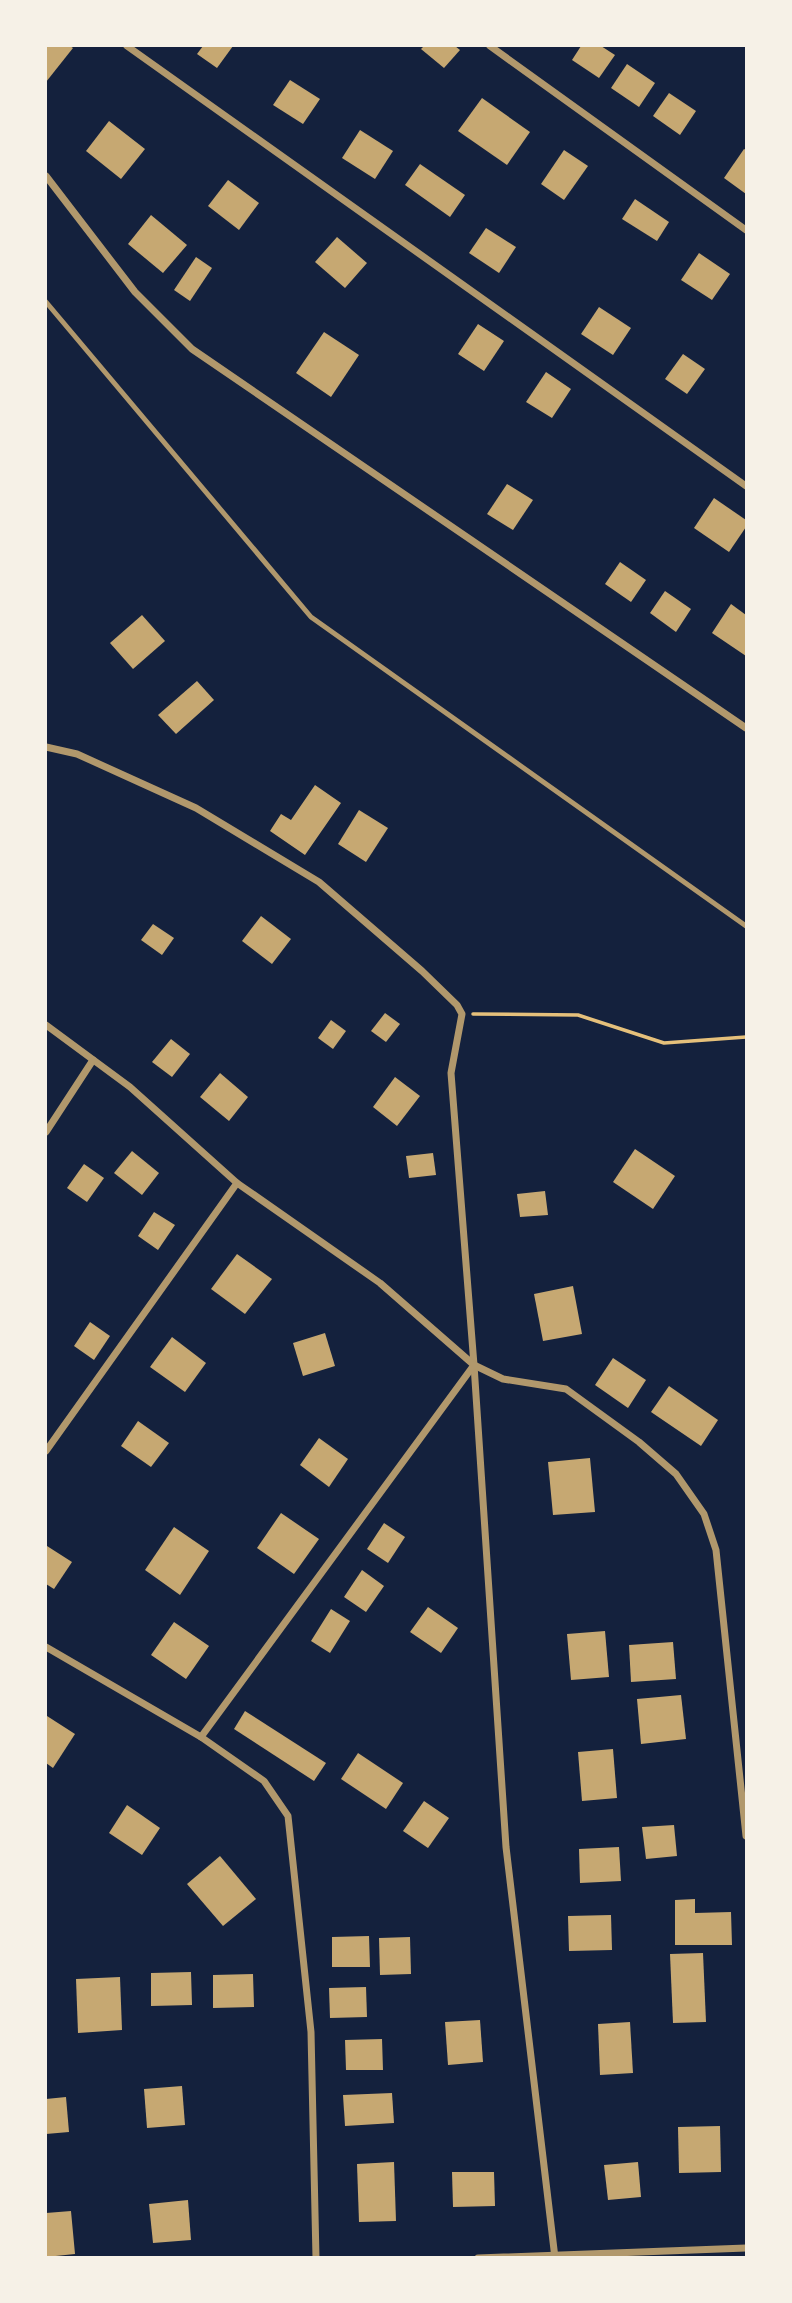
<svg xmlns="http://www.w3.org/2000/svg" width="792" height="2303" font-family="'DejaVu Sans',sans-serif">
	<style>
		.building { fill: #c6a872 }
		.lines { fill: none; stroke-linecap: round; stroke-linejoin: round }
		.path { stroke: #e5c07b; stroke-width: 3.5 }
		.service { stroke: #b1986c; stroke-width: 5 }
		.minor { stroke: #b1986c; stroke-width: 7 }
	</style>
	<rect width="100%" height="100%" fill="#14213d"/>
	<g class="building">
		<path d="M46 46H70L73 48 46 82Z"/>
		<path d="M203 46H233L217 68 197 54Z"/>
		<path d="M424 46H455L460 50 444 68 421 49Z"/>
		<path d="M581 46H601L615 55 599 78 572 60Z"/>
		<path d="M627 64 655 83 639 107 611 88Z"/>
		<path d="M290 80 320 99 303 124 273 105Z"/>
		<path d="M669 93 696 111 680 135 653 116Z"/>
		<path d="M482 98 530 132 507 165 458 131Z"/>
		<path d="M109 121 145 149 121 179 86 151Z"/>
		<path d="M360 130 393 151 375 179 342 158Z"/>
		<path d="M744 149 746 150V194L724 178Z"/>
		<path d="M564 150 588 166 564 200 541 184Z"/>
		<path d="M420 164 465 195 450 217 405 185Z"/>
		<path d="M228 180 259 203 239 230 208 206Z"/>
		<path d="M635 199 669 222 657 241 622 219Z"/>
		<path d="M151 215 187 245 163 273 128 244Z"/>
		<path d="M486 228 516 247 499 273 469 253Z"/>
		<path d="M337 237 367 263 345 288 315 262Z"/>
		<path d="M699 253 730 274 712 300 681 280Z"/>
		<path d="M196 257 212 268 190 301 174 290Z"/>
		<path d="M599 307 631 328 613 355 581 334Z"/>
		<path d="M478 324 504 341 484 371 458 354Z"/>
		<path d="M324 332 359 355 331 397 296 373Z"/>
		<path d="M683 354 705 369 687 394 665 379Z"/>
		<path d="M546 372 571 389 552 418 526 402Z"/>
		<path d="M507 484 533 500 513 530 487 514Z"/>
		<path d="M714 498 746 520V527L729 552 694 528Z"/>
		<path d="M620 562 646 580 631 602 605 584Z"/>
		<path d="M665 591 691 609 676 632 650 613Z"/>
		<path d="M731 604 746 615V656L712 633Z"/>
		<path d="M142 615 165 641 133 669 110 643Z"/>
		<path d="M197 681 214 700 176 734 158 715Z"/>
		<path d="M315 785 341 803 305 855 270 831 281 814 291 820Z"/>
		<path d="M359 810 388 828 366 862 338 844Z"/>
		<path d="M261 916 291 939 272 964 242 941Z"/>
		<path d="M153 924 174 938 162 955 141 940Z"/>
		<path d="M385 1013 400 1024 386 1042 371 1031Z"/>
		<path d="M331 1020 346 1031 333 1049 318 1038Z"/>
		<path d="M171 1039 190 1054 172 1077 152 1062Z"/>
		<path d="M220 1073 248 1097 229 1121 200 1097Z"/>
		<path d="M395 1077 420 1096 397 1126 373 1107Z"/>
		<path d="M635 1149 675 1176 653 1209 613 1182Z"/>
		<path d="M132 1151 159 1173 142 1195 114 1173Z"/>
		<path d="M433 1153 436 1175 409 1178 406 1156Z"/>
		<path d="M84 1164 104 1178 87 1202 67 1188Z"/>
		<path d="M545 1191 548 1215 520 1217 517 1194Z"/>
		<path d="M154 1212 175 1225 158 1250 138 1236Z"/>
		<path d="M237 1254 272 1279 245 1314 211 1289Z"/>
		<path d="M573 1286 582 1334 543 1341 534 1294Z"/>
		<path d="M90 1322 110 1336 94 1360 74 1346Z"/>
		<path d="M325 1333 335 1366 303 1376 293 1343Z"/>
		<path d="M172 1337 206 1363 185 1392 150 1367Z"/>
		<path d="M613 1358 646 1380 628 1408 595 1385Z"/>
		<path d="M669 1386 718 1420 701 1446 651 1412Z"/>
		<path d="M138 1421 169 1443 151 1467 121 1446Z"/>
		<path d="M319 1438 348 1459 329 1487 300 1465Z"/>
		<path d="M590 1458 595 1512 553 1515 548 1462Z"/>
		<path d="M281 1513 319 1539 294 1574 257 1548Z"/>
		<path d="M384 1523 405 1537 388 1563 367 1549Z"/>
		<path d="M174 1527 209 1551 180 1595 145 1570Z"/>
		<path d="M47 1546 72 1562 54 1589 46 1584Z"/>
		<path d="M362 1570 384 1586 366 1612 344 1597Z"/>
		<path d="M428 1607 458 1628 441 1653 410 1632Z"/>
		<path d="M331 1609 350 1621 330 1653 311 1641Z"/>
		<path d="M174 1622 209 1646 186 1679 151 1655Z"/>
		<path d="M605 1631 609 1677 571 1680 567 1634Z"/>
		<path d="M673 1642 676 1679 631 1682 629 1645Z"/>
		<path d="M681 1695 686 1739 641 1744 637 1699Z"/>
		<path d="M245 1711 326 1763 314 1781 234 1729Z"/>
		<path d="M47 1716 75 1734 53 1768 46 1763Z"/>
		<path d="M613 1749 617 1798 582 1801 578 1752Z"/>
		<path d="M358 1753 403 1783 386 1809 341 1779Z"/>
		<path d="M424 1801 449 1818 428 1848 403 1831Z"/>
		<path d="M127 1805 160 1828 142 1855 109 1833Z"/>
		<path d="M674 1825 677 1856 646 1859 642 1827Z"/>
		<path d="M619 1847 621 1881 580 1883 579 1849Z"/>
		<path d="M220 1856 256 1899 223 1926 187 1884Z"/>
		<path d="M695 1899V1913L731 1912 732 1945H675V1900Z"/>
		<path d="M611 1915 612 1950 569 1951 568 1916Z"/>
		<path d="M369 1936 370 1967H332V1937Z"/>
		<path d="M410 1937 411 1974 380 1975 379 1938Z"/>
		<path d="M703 1953 706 2022 673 2023 670 1954Z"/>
		<path d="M191 1972 192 2005 151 2006V1973Z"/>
		<path d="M253 1974 254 2007 213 2008V1975Z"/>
		<path d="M120 1977 122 2030 78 2033 76 1979Z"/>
		<path d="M366 1987 367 2017 330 2018 329 1988Z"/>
		<path d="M480 2020 483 2062 448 2065 445 2022Z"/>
		<path d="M630 2022 633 2073 600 2075 598 2024Z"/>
		<path d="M382 2039 383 2070H346L345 2040Z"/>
		<path d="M182 2086 185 2125 147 2128 144 2089Z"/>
		<path d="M392 2093 394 2123 345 2126 343 2095Z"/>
		<path d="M66 2097 69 2132 46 2134V2099Z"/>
		<path d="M720 2126 721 2172 679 2173 678 2127Z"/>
		<path d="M394 2162 396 2221 359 2222 357 2164Z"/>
		<path d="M638 2162 641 2197 608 2200 604 2165Z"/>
		<path d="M452 2172H494L495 2206 453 2207Z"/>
		<path d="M188 2200 191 2240 153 2243 149 2204Z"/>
		<path d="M71 2211 75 2254 46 2257V2213Z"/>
	</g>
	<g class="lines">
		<path class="path" d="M473 1014 578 1015 664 1043 746 1037"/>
		<path class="service" d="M46 302 311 617 746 926"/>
		<g class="minor">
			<path d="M127 46 746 486"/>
			<path d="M490 46 746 230"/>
			<path d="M46 176 135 292 192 349 746 728"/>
			<path d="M46 747 77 754 196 808 319 882 422 971 457 1005 462 1014 451 1073 474 1365 506 1847 555 2258"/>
			<path d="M46 1025 130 1087 237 1183 380 1283 474 1365 503 1379 566 1389 639 1442 676 1474 704 1514 716 1550 746 1836"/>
			<path d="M46 1132 93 1060"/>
			<path d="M46 1451 237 1183"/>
			<path d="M46 1647 201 1737 264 1781 288 1816 311 2032 316 2258"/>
			<path d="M201 1737 474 1365"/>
			<path d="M478 2258 746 2248"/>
		</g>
	</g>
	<rect width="792" height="2303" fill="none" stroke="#f6f1e7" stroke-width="94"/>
</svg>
